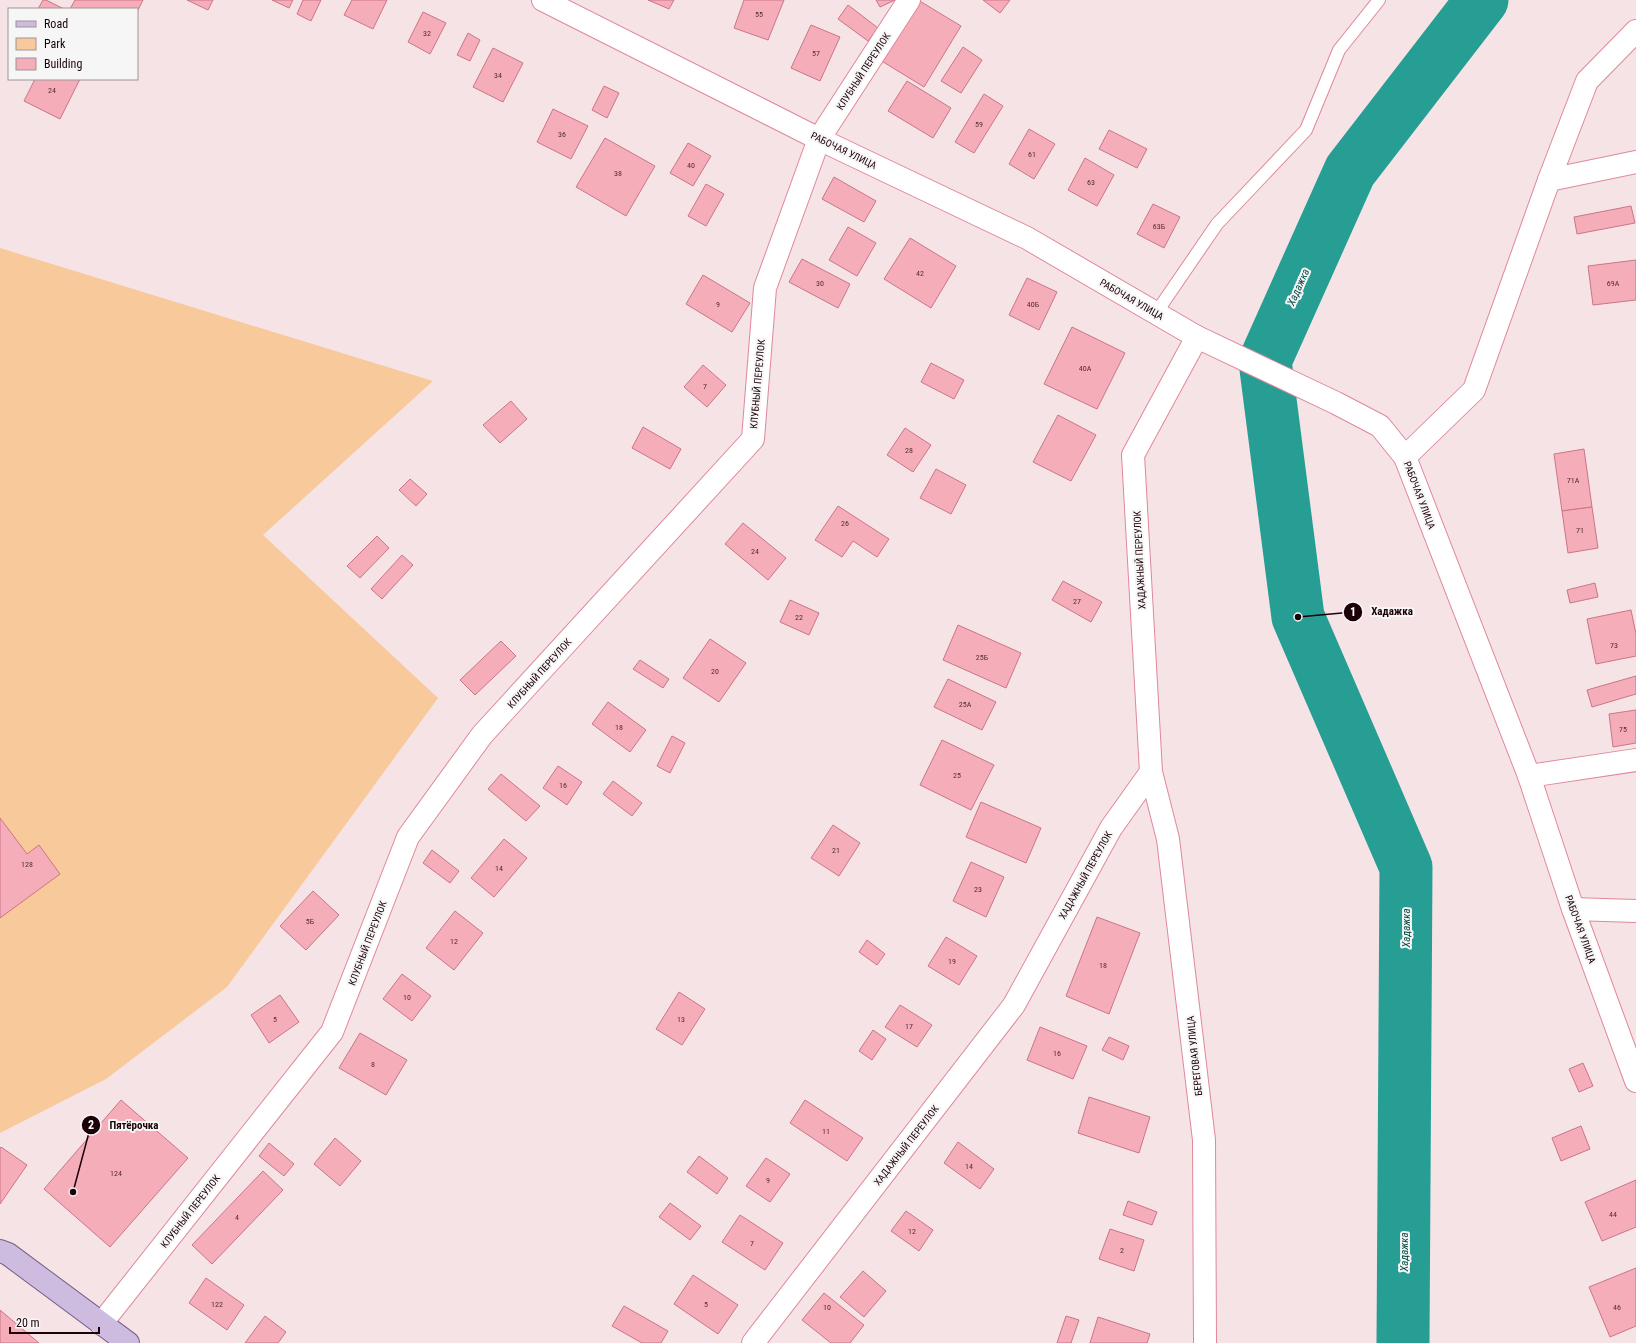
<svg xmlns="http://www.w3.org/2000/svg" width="1636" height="1343" font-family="'Roboto Condensed',sans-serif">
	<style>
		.green { fill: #f7c99b }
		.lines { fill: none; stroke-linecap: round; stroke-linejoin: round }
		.river { stroke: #269e94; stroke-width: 53 }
		.building { fill: #f6adba; stroke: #ca7587 }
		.lane-casing { stroke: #e0889a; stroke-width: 14 }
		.street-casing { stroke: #e0889a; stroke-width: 24 }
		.primary-casing { stroke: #7b5d87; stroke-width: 24 }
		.lane { stroke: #fff; stroke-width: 12 }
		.street { stroke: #fff; stroke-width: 22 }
		.primary { stroke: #cebce0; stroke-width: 22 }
		.labels { text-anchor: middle; stroke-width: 4; stroke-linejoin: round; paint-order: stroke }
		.number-label { font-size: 8px; fill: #532c34 }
		.street-label { font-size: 10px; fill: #1d0108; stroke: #f6f6f6 }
		.water-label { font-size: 11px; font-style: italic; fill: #054a45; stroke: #f6f6f6 }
		.leader { fill: none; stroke: #1d0108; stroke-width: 1.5 }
		.callout-dot { fill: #1d0108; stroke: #f6f6f6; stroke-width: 1.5 }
		.mark-label { font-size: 12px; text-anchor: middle; font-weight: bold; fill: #fff }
		.callout-label { font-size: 11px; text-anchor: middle; font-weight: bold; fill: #1d0108; stroke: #f6f6f6; stroke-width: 4; stroke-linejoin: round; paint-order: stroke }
	</style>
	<rect width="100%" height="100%" fill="#f6e3e6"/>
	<path class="green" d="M0 248 433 381 263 535 438 698 227 987 106 1079 0 1133Z"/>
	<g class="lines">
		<path class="river" d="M1403 1343 1406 867 1298 617 1265 361 1350 171 1482 0"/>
	</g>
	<g class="building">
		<path d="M43 0H46L64 9H38Z"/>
		<path d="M75 0H143L137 12V9H70Z"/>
		<path d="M187 0H213L208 10Z"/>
		<path d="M272 0H293L289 8Z"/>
		<path d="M303 0H321L311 21 297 14Z"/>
		<path d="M352 0H387L373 29 344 15Z"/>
		<path d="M648 0H674L669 9Z"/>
		<path d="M744 0H784L768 40 734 28Z"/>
		<path d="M876 0H895L880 7Z"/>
		<path d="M918 0 961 26 924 87 880 60Z"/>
		<path d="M983 0H1010L1000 13Z"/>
		<path d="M848 5 878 28 868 41 838 19Z"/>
		<path d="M423 12 446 23 430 54 408 42Z"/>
		<path d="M811 25 840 37 820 81 791 68Z"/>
		<path d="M468 33 480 40 470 61 457 55Z"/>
		<path d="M963 47 982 60 961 93 941 81Z"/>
		<path d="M493 48 523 63 503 102 473 87Z"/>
		<path d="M35 79H80L60 119 24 101Z"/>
		<path d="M907 81 951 108 933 138 888 111Z"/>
		<path d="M604 86 619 93 607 118 592 110Z"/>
		<path d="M984 94 1003 106 974 153 955 142Z"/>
		<path d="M553 109 588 126 571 159 537 142Z"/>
		<path d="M1029 129 1055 144 1034 179 1009 164Z"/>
		<path d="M1109 130 1147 149 1137 168 1099 149Z"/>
		<path d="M605 138 655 166 626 216 576 187Z"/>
		<path d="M688 143 711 156 693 186 670 173Z"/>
		<path d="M1085 158 1114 175 1097 206 1068 190Z"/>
		<path d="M834 177 876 201 864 222 822 199Z"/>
		<path d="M706 184 724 194 706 226 688 216Z"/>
		<path d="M1153 204 1180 217 1164 248 1137 234Z"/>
		<path d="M1631 206 1635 223 1577 234 1574 217Z"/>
		<path d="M848 227 876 243 857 276 829 260Z"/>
		<path d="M910 238 956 266 931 308 884 279Z"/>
		<path d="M802 259 850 284 838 308 789 282Z"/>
		<path d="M1636 260V300L1593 305 1588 266Z"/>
		<path d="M703 275 750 303 732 332 686 304Z"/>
		<path d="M1027 278 1057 292 1039 330 1009 315Z"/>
		<path d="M1072 327 1125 353 1097 409 1044 384Z"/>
		<path d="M931 363 964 380 954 399 921 382Z"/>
		<path d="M703 365 726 385 707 407 684 387Z"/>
		<path d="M511 401 527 419 500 443 483 425Z"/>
		<path d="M1058 415 1096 435 1071 481 1033 462Z"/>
		<path d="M643 427 681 449 670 469 632 448Z"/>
		<path d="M905 428 931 445 913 472 887 455Z"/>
		<path d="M1584 449 1592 507 1562 511 1554 454Z"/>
		<path d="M936 469 966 485 951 514 920 498Z"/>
		<path d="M410 479 427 494 416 506 399 490Z"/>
		<path d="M838 506 889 539 877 557 853 541 842 557 815 540Z"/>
		<path d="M1592 507 1598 548 1568 553 1562 511Z"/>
		<path d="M743 523 786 558 768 580 725 544Z"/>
		<path d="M377 536 389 548 360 578 347 566Z"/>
		<path d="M402 555 413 565 382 599 371 589Z"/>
		<path d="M1063 581 1102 602 1091 622 1052 600Z"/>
		<path d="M1595 583 1598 597 1570 603 1567 590Z"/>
		<path d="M790 600 819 613 809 635 780 622Z"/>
		<path d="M1631 610 1636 634V656L1596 664 1587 619Z"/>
		<path d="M958 625 1021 653 1006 688 943 660Z"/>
		<path d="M710 639 746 663 719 702 683 678Z"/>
		<path d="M501 641 516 656 475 695 460 680Z"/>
		<path d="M640 660 669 679 663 688 633 669Z"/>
		<path d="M1636 676V694L1592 707 1587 690Z"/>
		<path d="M948 679 996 702 982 730 934 707Z"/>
		<path d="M608 702 646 730 630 752 592 724Z"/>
		<path d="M1636 710V743L1613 747 1609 714Z"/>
		<path d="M672 736 685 743 670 773 657 766Z"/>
		<path d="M942 740 994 765 971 810 920 785Z"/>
		<path d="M558 766 582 782 567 805 543 788Z"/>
		<path d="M501 774 540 806 526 821 488 789Z"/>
		<path d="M613 781 642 803 632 816 603 794Z"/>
		<path d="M981 802 1041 828 1026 863 966 837Z"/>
		<path d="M0 818 27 854 39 845 60 874 0 918Z"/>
		<path d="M833 825 860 843 839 876 811 858Z"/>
		<path d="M504 839 527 858 494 897 471 878Z"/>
		<path d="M432 850 459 871 450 883 423 863Z"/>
		<path d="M971 862 1004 877 986 917 953 901Z"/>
		<path d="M313 891 339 915 306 950 280 926Z"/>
		<path d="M455 911 483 933 454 970 426 948Z"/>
		<path d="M1097 917 1140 933 1109 1014 1066 996Z"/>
		<path d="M946 937 977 956 959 985 928 966Z"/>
		<path d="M867 940 885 954 877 965 859 952Z"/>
		<path d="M402 974 431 996 412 1021 383 999Z"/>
		<path d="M679 992 705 1009 682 1045 656 1029Z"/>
		<path d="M280 995 299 1022 269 1043 251 1015Z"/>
		<path d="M900 1005 932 1025 917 1047 885 1027Z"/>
		<path d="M1040 1027 1087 1046 1073 1079 1027 1060Z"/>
		<path d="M873 1030 886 1039 872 1060 859 1051Z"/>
		<path d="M360 1033 407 1060 386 1095 339 1068Z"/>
		<path d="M1109 1037 1129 1046 1123 1060 1102 1050Z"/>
		<path d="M1583 1063 1593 1086 1579 1092 1569 1069Z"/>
		<path d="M1089 1097 1150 1117 1139 1153 1078 1133Z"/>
		<path d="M121 1100 188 1158 110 1247 44 1189Z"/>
		<path d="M805 1100 863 1138 847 1161 790 1123Z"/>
		<path d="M1581 1126 1590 1149 1561 1161 1552 1138Z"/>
		<path d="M335 1138 361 1161 340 1186 314 1164Z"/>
		<path d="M958 1142 994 1169 980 1189 944 1163Z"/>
		<path d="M269 1143 294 1164 284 1176 259 1156Z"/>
		<path d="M1 1147 27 1165 0 1204V1148Z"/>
		<path d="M699 1156 728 1178 717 1194 687 1172Z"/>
		<path d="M766 1158 790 1174 770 1202 746 1186Z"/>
		<path d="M263 1171 283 1190 212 1264 192 1245Z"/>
		<path d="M1636 1180V1227L1602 1241 1585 1202Z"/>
		<path d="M1128 1201 1157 1212 1152 1225 1123 1215Z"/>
		<path d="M670 1203 701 1226 690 1240 659 1217Z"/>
		<path d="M906 1211 933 1230 919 1251 891 1231Z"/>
		<path d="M740 1215 783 1243 765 1270 722 1242Z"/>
		<path d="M1110 1229 1144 1240 1134 1271 1099 1259Z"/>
		<path d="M1636 1268V1326L1610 1337 1589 1287Z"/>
		<path d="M863 1271 886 1291 864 1317 840 1297Z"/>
		<path d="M693 1275 738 1305 718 1334 674 1304Z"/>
		<path d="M206 1278 244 1305 227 1330 189 1303Z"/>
		<path d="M824 1293 864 1325 850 1343H831L802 1320Z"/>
		<path d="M624 1306 668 1331 661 1343H642L612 1326Z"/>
		<path d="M0 1310 39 1343H0Z"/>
		<path d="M265 1316 286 1332 278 1343H245Z"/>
		<path d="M1066 1316 1079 1320 1071 1343H1057Z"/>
		<path d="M1098 1317 1150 1334 1147 1343H1090Z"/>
	</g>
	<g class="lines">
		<g class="lane-casing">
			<path id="lane" d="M1156 313 1217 224 1306 130 1339 50 1379 0"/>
		</g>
		<g class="street-casing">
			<g id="street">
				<path d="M543 0 819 139 1027 238 1197 337 1336 403 1380 426 1405 457 1529 776 1573 909 1636 1081"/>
				<path d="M1549 180 1636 162"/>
				<path d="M1405 457 1474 390 1549 180 1587 81 1636 31"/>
				<path d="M1151 772 1168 839 1204 1140 1205 1343"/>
				<path d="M1529 776 1636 760"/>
				<path d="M1573 909 1636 911"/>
				<path d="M101 1324 332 1032 408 837 482 735 753 439 765 288 819 139 909 0"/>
				<path d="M753 1343 1014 1005 1111 828 1151 772 1133 455 1197 337"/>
			</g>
		</g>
		<g class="primary-casing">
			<path id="primary" d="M0 1251 8 1254 128 1343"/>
		</g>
		<use href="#lane" class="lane"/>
		<use href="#street" class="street"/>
		<use href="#primary" class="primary"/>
	</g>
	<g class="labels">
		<g class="number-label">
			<text x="759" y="17">55</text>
			<text x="427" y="36">32</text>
			<text x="816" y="56">57</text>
			<text x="498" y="78">34</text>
			<text x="52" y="93">24</text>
			<text x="979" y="127">59</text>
			<text x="562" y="137">36</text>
			<text x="1032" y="157">61</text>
			<text x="691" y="168">40</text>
			<text x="618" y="176">38</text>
			<text x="1091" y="185">63</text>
			<text x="1159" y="229">63Б</text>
			<text x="920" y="276">42</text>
			<text x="820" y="286">30</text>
			<text x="1613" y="286">69А</text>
			<text x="718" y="307">9</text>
			<text x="1033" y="307">40Б</text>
			<text x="1085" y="371">40А</text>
			<text x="705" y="389">7</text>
			<text x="909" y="453">28</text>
			<text x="1573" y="483">71А</text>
			<text x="845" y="526">26</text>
			<text x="1580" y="533">71</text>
			<text x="755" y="554">24</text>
			<text x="1077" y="604">27</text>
			<text x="799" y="620">22</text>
			<text x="1614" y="648">73</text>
			<text x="982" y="660">25Б</text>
			<text x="715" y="674">20</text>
			<text x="965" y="707">25А</text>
			<text x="619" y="730">18</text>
			<text x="1623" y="732">75</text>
			<text x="957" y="778">25</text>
			<text x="563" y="788">16</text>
			<text x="836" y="853">21</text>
			<text x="27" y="867">128</text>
			<text x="499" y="871">14</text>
			<text x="978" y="892">23</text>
			<text x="310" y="924">5Б</text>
			<text x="454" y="944">12</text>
			<text x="952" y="964">19</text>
			<text x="1103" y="968">18</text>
			<text x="407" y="1000">10</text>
			<text x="275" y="1022">5</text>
			<text x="681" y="1022">13</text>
			<text x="909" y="1029">17</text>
			<text x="1057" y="1056">16</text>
			<text x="373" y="1067">8</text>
			<text x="826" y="1134">11</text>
			<text x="969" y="1169">14</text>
			<text x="116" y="1176">124</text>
			<text x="768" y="1183">9</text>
			<text x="1613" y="1217">44</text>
			<text x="237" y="1220">4</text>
			<text x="912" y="1234">12</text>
			<text x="752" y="1246">7</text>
			<text x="1122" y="1253">2</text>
			<text x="217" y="1307">122</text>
			<text x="706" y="1307">5</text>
			<text x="827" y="1310">10</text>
			<text x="1617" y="1310">46</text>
		</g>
		<g class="street-label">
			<text transform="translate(863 71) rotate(-57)" y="4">КЛУБНЫЙ ПЕРЕУЛОК</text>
			<text transform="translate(844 150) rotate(26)" y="4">РАБОЧАЯ УЛИЦА</text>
			<text transform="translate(1132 299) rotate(30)" y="4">РАБОЧАЯ УЛИЦА</text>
			<text transform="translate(757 384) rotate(-85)" y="4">КЛУБНЫЙ ПЕРЕУЛОК</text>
			<text transform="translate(1420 495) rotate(69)" y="4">РАБОЧАЯ УЛИЦА</text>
			<text transform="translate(1139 560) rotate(-93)" y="4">ХАДАЖНЫЙ ПЕРЕУЛОК</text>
			<text transform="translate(539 673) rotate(-48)" y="4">КЛУБНЫЙ ПЕРЕУЛОК</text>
			<text transform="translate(1085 875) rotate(-61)" y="4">ХАДАЖНЫЙ ПЕРЕУЛОК</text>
			<text transform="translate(1581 929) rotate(70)" y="4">РАБОЧАЯ УЛИЦА</text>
			<text transform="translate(367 943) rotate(-69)" y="4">КЛУБНЫЙ ПЕРЕУЛОК</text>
			<text transform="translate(1194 1056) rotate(-96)" y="4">БЕРЕГОВАЯ УЛИЦА</text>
			<text transform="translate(906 1145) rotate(-52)" y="4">ХАДАЖНЫЙ ПЕРЕУЛОК</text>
			<text transform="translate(190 1211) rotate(-52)" y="4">КЛУБНЫЙ ПЕРЕУЛОК</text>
		</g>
		<g class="water-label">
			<text transform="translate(1298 287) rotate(-66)" y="4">Хадажка</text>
			<text transform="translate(1406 928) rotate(-90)" y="4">Хадажка</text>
			<text transform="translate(1404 1252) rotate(-90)" y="4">Хадажка</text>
		</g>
	</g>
	<path class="leader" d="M1298 617L1353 612M73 1192L91 1125"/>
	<g class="callout-dot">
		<circle cx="1298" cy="617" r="4"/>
		<circle cx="73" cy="1192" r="4"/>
		<circle cx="1353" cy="612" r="10"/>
		<circle cx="91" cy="1125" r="10"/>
	</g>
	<g class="mark-label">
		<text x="1353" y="616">1</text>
		<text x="91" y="1129">2</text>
	</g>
	<g class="callout-label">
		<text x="1392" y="615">Хадажка</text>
		<text x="134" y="1129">Пятёрочка</text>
	</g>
	<rect x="8" y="8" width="130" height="72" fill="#f6f6f6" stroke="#9f9497"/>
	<rect x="16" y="21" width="20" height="6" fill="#cebce0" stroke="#9f9497"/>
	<text x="44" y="28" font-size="12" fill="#1d0108">Road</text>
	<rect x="16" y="38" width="20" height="12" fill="#f7c99b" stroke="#9f9497"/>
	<text x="44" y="48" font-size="12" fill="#1d0108">Park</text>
	<rect x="16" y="58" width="20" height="12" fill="#f6adba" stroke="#9f9497"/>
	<text x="44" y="68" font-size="12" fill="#1d0108">Building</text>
	<path d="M10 1327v6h89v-6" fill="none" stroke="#1d0108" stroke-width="2"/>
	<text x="16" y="1327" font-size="12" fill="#1d0108" stroke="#f6f6f6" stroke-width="3" paint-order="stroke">20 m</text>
</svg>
